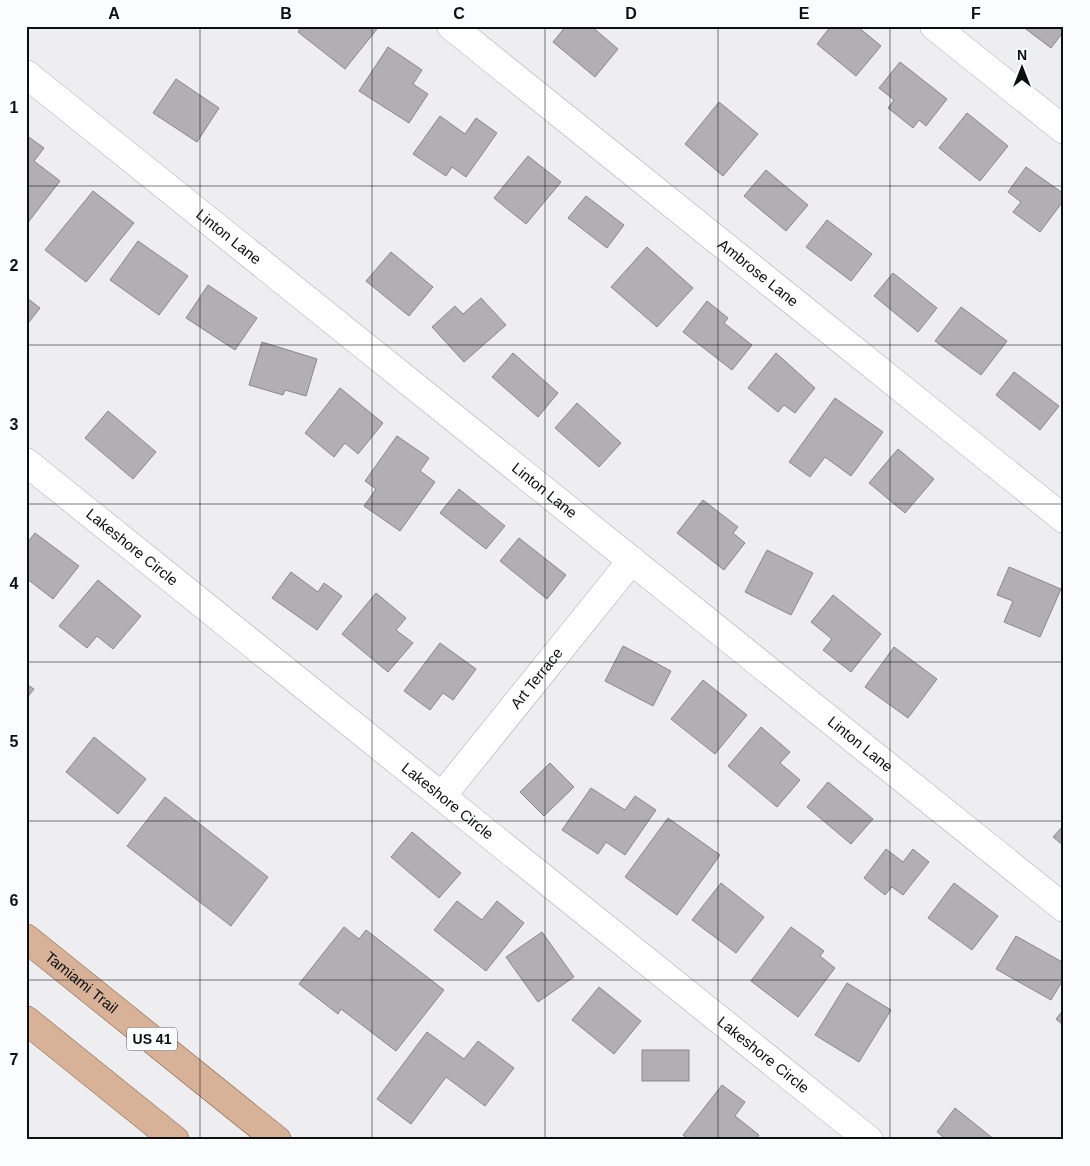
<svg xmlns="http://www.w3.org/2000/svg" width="1090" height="1166" font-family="Arial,sans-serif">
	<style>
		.building { fill: #b1afb1; stroke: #898789 }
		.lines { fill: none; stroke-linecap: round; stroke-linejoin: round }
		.minor-casing { stroke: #a8a9ac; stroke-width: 29 }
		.major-casing { stroke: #7f573c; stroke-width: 29 }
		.minor { stroke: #fff; stroke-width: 28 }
		.major { stroke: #d7b299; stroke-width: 28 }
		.grid { fill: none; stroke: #0d0e0e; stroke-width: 1; stroke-opacity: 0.55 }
		.labels { text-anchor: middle; stroke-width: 4; stroke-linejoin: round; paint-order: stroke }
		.shield { fill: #fbfcfe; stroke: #545556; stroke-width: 1 }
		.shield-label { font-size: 14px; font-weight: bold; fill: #0d0e0e }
		.street-label { font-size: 15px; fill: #0d0e0e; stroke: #fbfcfe }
		.neatline { fill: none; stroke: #0d0e0e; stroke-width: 2 }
		.grid-label { font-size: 16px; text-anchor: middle; font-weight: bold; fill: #0d0e0e }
	</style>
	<rect width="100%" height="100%" fill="#eeeef1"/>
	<g class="building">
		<path d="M302 26H374L377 29 345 69 298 32Z"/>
		<path d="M566 26H591L618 49 595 77 553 42Z"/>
		<path d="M831 26H857L881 46 856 76 817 44Z"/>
		<path d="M1022 26H1064V31L1051 48Z"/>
		<path d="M388 47 422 70 413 84 428 94 409 123 359 91Z"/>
		<path d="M900 62 947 99 926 126 919 120 913 128 888 108 894 100 879 88Z"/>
		<path d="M176 79 219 108 197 142 153 113Z"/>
		<path d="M719 102 758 134 723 176 685 144Z"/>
		<path d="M967 113 1008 146 980 181 939 148Z"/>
		<path d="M440 116 465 134 476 118 497 133 466 177 452 167 446 176 413 154Z"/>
		<path d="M26 135 44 148 34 161 60 181 26 225Z"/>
		<path d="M528 156 561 182 526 224 494 198Z"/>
		<path d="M1026 167 1064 194V200L1040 232 1013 212 1021 202 1008 192Z"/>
		<path d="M766 170 808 205 786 231 744 196Z"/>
		<path d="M93 191 134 223 86 282 45 250Z"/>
		<path d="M586 196 624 225 607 248 568 218Z"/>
		<path d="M827 220 872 254 851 281 806 247Z"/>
		<path d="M138 241 188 276 159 315 110 280Z"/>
		<path d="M647 247 693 288 657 327 611 287Z"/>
		<path d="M391 252 433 287 409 316 366 281Z"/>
		<path d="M893 273 937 308 918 332 874 296Z"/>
		<path d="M208 285 257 318 235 350 186 318Z"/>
		<path d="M26 297 40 308 26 326Z"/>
		<path d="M481 298 506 325 464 362 432 327 455 306 463 314Z"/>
		<path d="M707 301 728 318 724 323 752 345 732 370 683 332Z"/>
		<path d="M961 307 1007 341 981 375 935 341Z"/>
		<path d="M262 342 317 359 306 396 285 390 283 395 249 385Z"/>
		<path d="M513 353 558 393 538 417 492 377Z"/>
		<path d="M776 353 815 388 795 413 784 405 778 412 748 388Z"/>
		<path d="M1014 372 1059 406 1040 430 996 395Z"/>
		<path d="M340 388 383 423 358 454 345 443 334 457 305 433Z"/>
		<path d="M835 398 883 432 851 476 825 457 810 477 789 462Z"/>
		<path d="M577 403 621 443 599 467 555 428Z"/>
		<path d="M108 411 156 452 133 479 85 438Z"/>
		<path d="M397 436 429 458 420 471 435 482 400 531 364 506 376 489 365 481Z"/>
		<path d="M898 449 934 479 905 513 869 483Z"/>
		<path d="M459 489 505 526 486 549 440 513Z"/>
		<path d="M703 500 738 527 733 533 745 543 724 570 677 533Z"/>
		<path d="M35 533 79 566 53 599 26 578V544Z"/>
		<path d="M519 538 566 575 547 599 500 561Z"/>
		<path d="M767 550 813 573 791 615 745 592Z"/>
		<path d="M1009 567 1061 589 1040 637 1004 622 1013 601 997 595Z"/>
		<path d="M291 572 318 592 324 583 342 596 317 630 272 598Z"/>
		<path d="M98 580 141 616 113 649 97 636 87 648 59 626Z"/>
		<path d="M376 593 406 618 396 630 413 643 388 672 342 634Z"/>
		<path d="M833 595 881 634 851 672 823 650 832 639 811 622Z"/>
		<path d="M440 643 476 669 453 700 443 693 430 710 404 691Z"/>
		<path d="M623 646 671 671 653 706 605 681Z"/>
		<path d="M894 647 937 679 908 718 865 687Z"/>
		<path d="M703 680 747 715 715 754 671 719Z"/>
		<path d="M26 684 34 689 26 699Z"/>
		<path d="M761 727 790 752 780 763 800 780 777 807 728 766Z"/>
		<path d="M94 737 146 779 118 814 66 772Z"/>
		<path d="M550 763 574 787 544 816 520 792Z"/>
		<path d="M828 782 873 819 851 844 807 807Z"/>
		<path d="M591 788 625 810 635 796 656 810 625 855 606 842 598 854 562 830Z"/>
		<path d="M165 797 268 877 231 926 127 846Z"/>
		<path d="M668 818 720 855 677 915 625 877Z"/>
		<path d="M1064 825V846L1053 837Z"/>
		<path d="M412 832 461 873 439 898 391 857Z"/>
		<path d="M886 849 903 862 913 849 929 862 903 895 892 887 885 895 864 878Z"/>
		<path d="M721 883 764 917 736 953 692 920Z"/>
		<path d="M954 883 998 916 972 950 928 918Z"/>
		<path d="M457 901 482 920 497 901 524 923 486 971 434 930Z"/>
		<path d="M344 927 359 939 366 930 444 990 396 1051 341 1009 338 1014 299 984Z"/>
		<path d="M791 927 824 951 820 956 835 968 798 1017 751 981Z"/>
		<path d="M542 932 574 977 538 1002 506 957Z"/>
		<path d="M1016 936 1064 963V978L1051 1000 996 969Z"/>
		<path d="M847 983 891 1010 859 1062 815 1035Z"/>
		<path d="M599 987 641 1021 614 1054 572 1020Z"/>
		<path d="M1064 1009V1026L1056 1019Z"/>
		<path d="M427 1032 464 1059 478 1041 514 1068 485 1106 446 1077 411 1124 377 1099Z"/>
		<rect x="642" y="1050" width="47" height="31"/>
		<path d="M722 1085 745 1102 735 1116 759 1135 756 1140H689L683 1135Z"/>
		<path d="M955 1108 995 1140H947L937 1132Z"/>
	</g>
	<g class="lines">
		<g class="minor-casing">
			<g id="minor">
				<path id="s1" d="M451 26 1064 519"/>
				<path d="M934 26 1064 130"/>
				<path id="s2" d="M26 74 1064 908"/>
				<path id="s3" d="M26 462 869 1140"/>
				<path id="s4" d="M442 796 632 560"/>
			</g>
		</g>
		<g class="major-casing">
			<g id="major">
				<path id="s5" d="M26 938 277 1140"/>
				<path d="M26 1020 175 1140"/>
			</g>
		</g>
		<use href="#minor" class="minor"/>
		<use href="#major" class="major"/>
	</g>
	<path class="grid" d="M200 26V1140M372 26V1140M545 26V1140M718 26V1140M890 26V1140M26 186H1064M26 345H1064M26 504H1064M26 662H1064M26 821H1064M26 980H1064"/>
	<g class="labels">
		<rect class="shield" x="127" y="1027.5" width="50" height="23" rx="4"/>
		<g class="shield-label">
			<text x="152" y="1044">US 41</text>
		</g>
		<g class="street-label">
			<text dy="5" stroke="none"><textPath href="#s2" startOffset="260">Linton Lane</textPath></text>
			<text dy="5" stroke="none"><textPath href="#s1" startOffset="394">Ambrose Lane</textPath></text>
			<text dy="5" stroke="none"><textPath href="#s2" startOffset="665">Linton Lane</textPath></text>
			<text dy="5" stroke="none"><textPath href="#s3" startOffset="136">Lakeshore Circle</textPath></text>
			<text dy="5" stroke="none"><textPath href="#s4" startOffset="151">Art Terrace</textPath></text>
			<text dy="5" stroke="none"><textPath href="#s2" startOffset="1070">Linton Lane</textPath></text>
			<text dy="5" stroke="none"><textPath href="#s3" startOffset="541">Lakeshore Circle</textPath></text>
			<text dy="5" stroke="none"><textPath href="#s5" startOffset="71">Tamiami Trail</textPath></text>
			<text dy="5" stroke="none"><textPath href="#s3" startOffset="946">Lakeshore Circle</textPath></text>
		</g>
	</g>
	<rect width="1090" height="1166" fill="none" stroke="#fbfcfe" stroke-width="55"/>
	<g transform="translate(1022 68)" stroke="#fbfcfe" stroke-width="4" paint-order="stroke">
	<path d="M0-4L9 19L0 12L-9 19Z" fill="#0d0e0e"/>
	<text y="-8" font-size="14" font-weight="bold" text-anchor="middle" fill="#0d0e0e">N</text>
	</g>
	<rect x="28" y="28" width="1034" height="1110" class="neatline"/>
	<g class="grid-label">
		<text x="114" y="19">A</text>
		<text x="286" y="19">B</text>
		<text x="459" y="19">C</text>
		<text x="631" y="19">D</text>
		<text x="804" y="19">E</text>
		<text x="976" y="19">F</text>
		<text x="14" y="113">1</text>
		<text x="14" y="271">2</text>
		<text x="14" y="430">3</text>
		<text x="14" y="589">4</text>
		<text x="14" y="747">5</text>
		<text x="14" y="906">6</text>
		<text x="14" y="1065">7</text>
	</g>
</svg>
